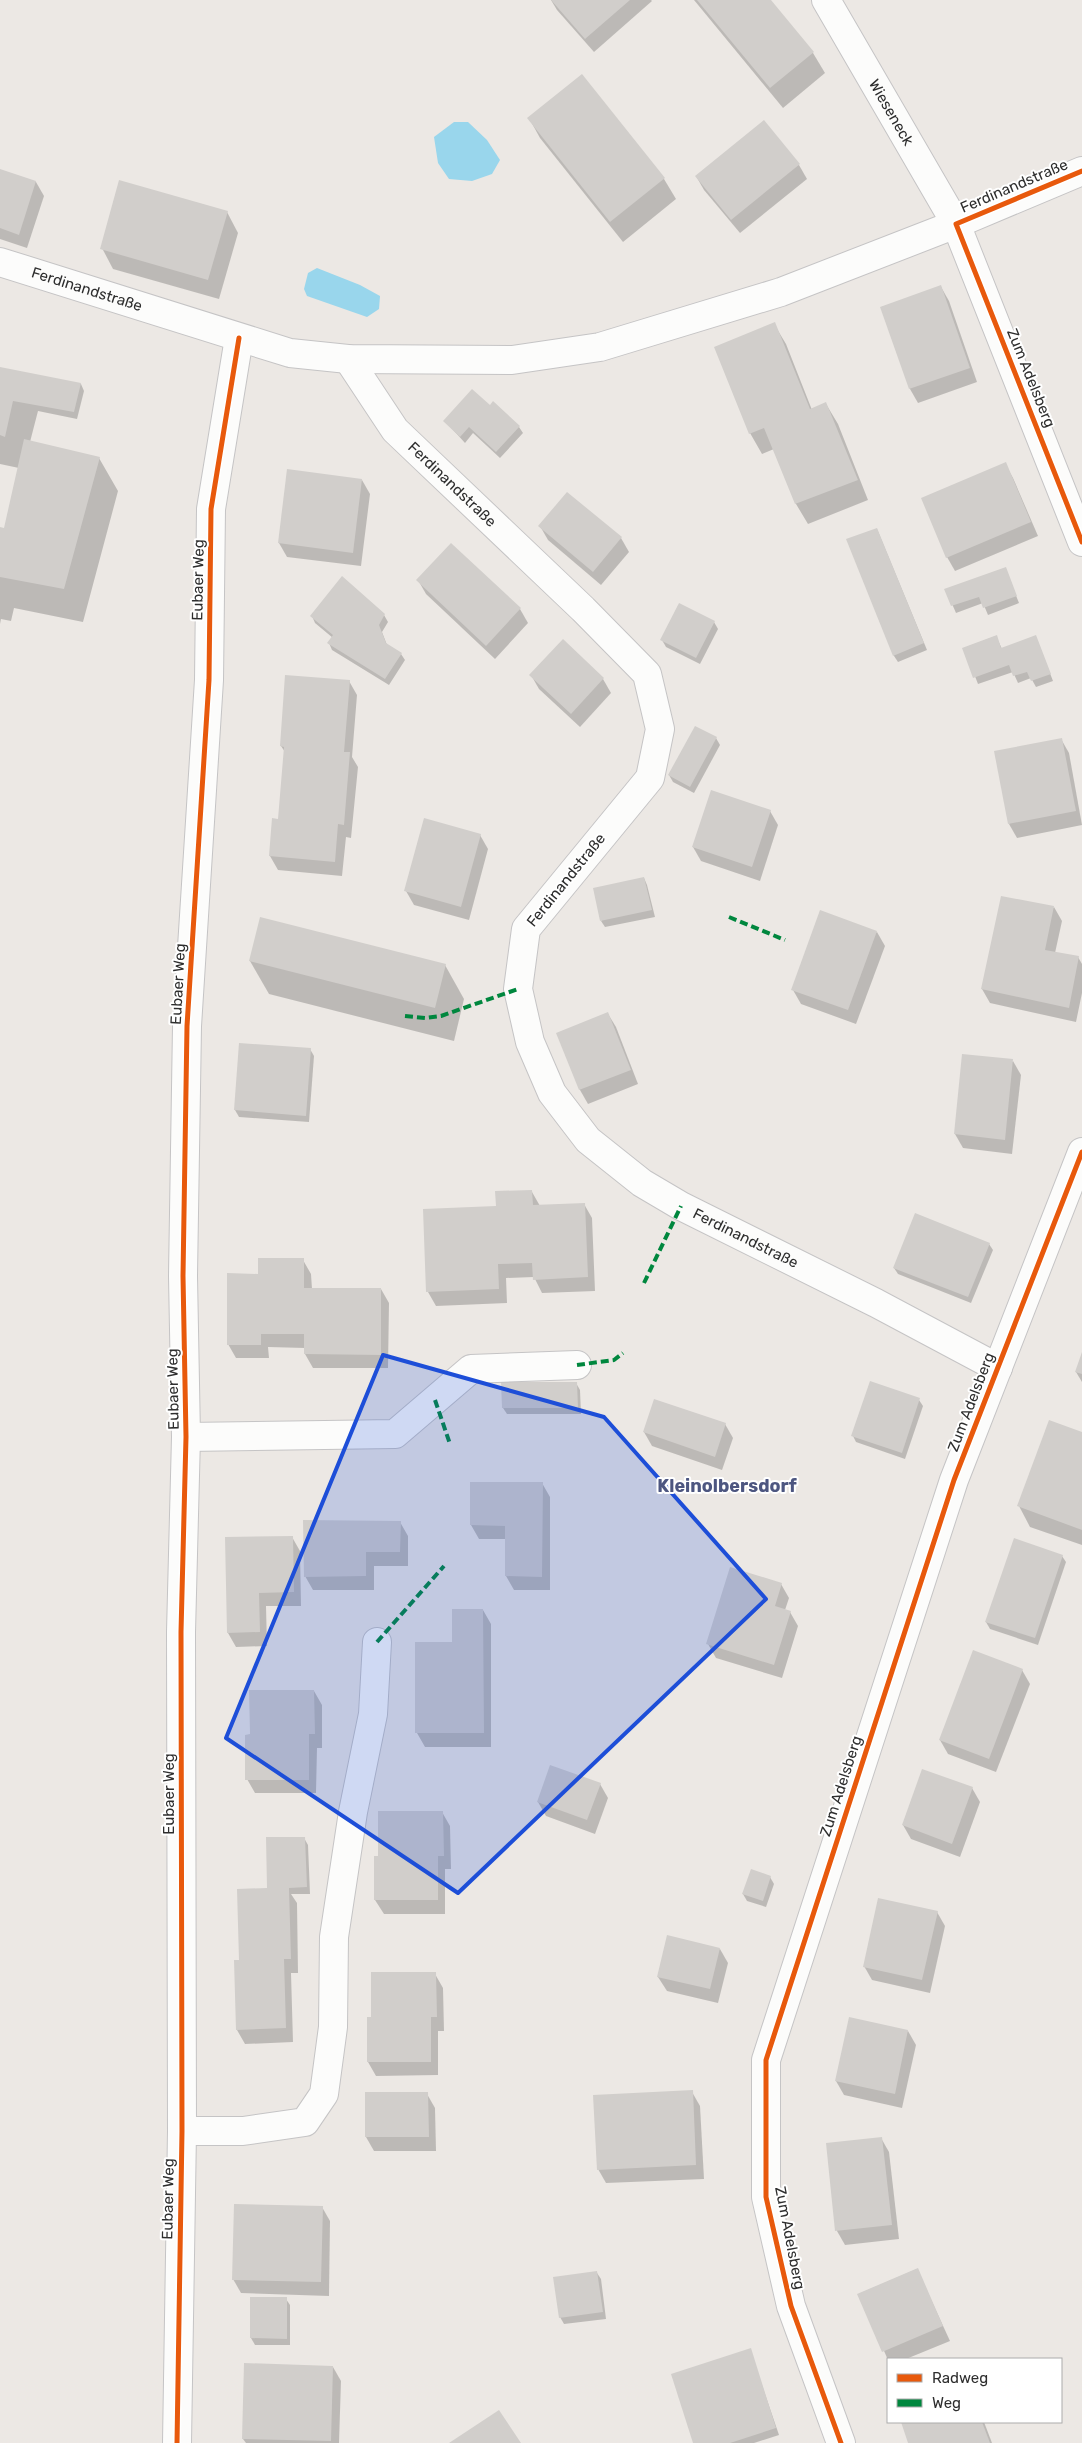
<svg xmlns="http://www.w3.org/2000/svg" width="1082" height="2443" font-family="Rubik,sans-serif">
	<style>
		.water { fill: #99d6ec }
		.shadow { fill: #0003 }
		.building { fill: #d1cecb }
		.lines { fill: none; stroke-linecap: round; stroke-linejoin: round }
		.minor-casing { stroke: #c5c4c5; stroke-width: 30 }
		.minor { stroke: #fcfcfb; stroke-width: 28 }
		.quiet { stroke: #00873e; stroke-width: 4; stroke-dasharray: 8 4; stroke-linecap: butt }
		.cycleway-casing { stroke: #fff; stroke-width: 8 }
		.cycleway { stroke: #e8590c; stroke-width: 5 }
		.marked { fill: #1d4ed8; fill-opacity: 0.2; stroke: #1d4ed8; stroke-width: 4; stroke-linejoin: round }
		.labels { text-anchor: middle; stroke-width: 4; stroke-linejoin: round; paint-order: stroke }
		.street-label { font-size: 15px; fill: #2e2e2e; stroke: #fff }
		.quarter-label { font-size: 18px; font-weight: bold; fill: #4d5680; stroke: #fff }
	</style>
	<rect width="100%" height="100%" fill="#ece8e4"/>
	<g class="water">
		<path d="M454 122H468L487 140 500 160 492 174 472 181 449 179 438 163 434 137Z"/>
		<path d="M317 268 360 285 380 296 379 309 367 317 307 296 304 289 308 273Z"/>
	</g>
	<g class="shadow">
		<path d="M551 0H651L652 1 594 52 557 10Z"/>
		<path d="M694 0H769L813 53 825 73 783 108Z"/>
		<path d="M582 76 664 179 676 199 623 242 540 138 529 118Z"/>
		<path d="M799 165 807 179 740 233 704 190 696 176Z"/>
		<path d="M0 170 36 182 44 196 27 248 0 239Z"/>
		<path d="M227 212 238 233 219 299 113 269 102 248Z"/>
		<path d="M941 287 949 301 977 382 918 403 910 389 882 307Z"/>
		<path d="M774 324 786 344 812 410 826 404 838 424 868 500 808 524 796 504 774 449 762 454 750 433Z"/>
		<path d="M0 368 81 384 84 391 77 419 38 411 30 442 99 458 118 491 83 622 14 608 11 621 1 619 0 624V529L5 530 19 468 0 464Z"/>
		<path d="M445 421 519 427 523 433 500 458 473 433 465 443Z"/>
		<path d="M1005 464 1013 478 1038 536 955 571 947 557Z"/>
		<path d="M362 480 370 494 361 566 287 557 279 543Z"/>
		<path d="M540 526 621 538 629 552 601 585 548 540Z"/>
		<path d="M877 529 927 650 898 662 894 656Z"/>
		<path d="M1005 568 1019 603 988 615 983 603 956 613 946 590Z"/>
		<path d="M418 580 520 609 528 623 495 659 426 594Z"/>
		<path d="M384 615 388 622 382 632 387 645 401 654 405 660 389 685 332 650 329 643 333 638 315 623 312 616Z"/>
		<path d="M714 622 718 629 700 664 666 647 662 640Z"/>
		<path d="M996 636 1002 649 1036 637 1053 681 1036 687 1031 678 1018 683 1013 672 978 684 964 648Z"/>
		<path d="M563 641 603 679 611 693 580 727 539 689 531 675Z"/>
		<path d="M349 681 357 695 352 757 358 767 351 838 346 837 342 876 278 870 270 856 279 820 285 752 281 746Z"/>
		<path d="M716 738 720 745 694 793 673 782 669 775Z"/>
		<path d="M1061 739 1069 753 1082 825 1017 838 1009 824Z"/>
		<path d="M770 811 778 825 760 881 701 861 693 847Z"/>
		<path d="M480 835 488 849 469 920 414 905 406 891Z"/>
		<path d="M644 878 647 885 655 917 605 927 601 921Z"/>
		<path d="M1054 907 1062 921 1055 953 1078 957 1082 964V993L1076 1022 990 1003 982 989Z"/>
		<path d="M877 932 885 946 856 1024 801 1004 793 990Z"/>
		<path d="M250 961 445 965 464 999 454 1041 269 994Z"/>
		<path d="M608 1014 616 1027 638 1084 588 1104 580 1090 558 1033Z"/>
		<path d="M240 1044 310 1049 314 1056 309 1122 239 1117 235 1110Z"/>
		<path d="M1013 1061 1021 1075 1012 1154 963 1148 955 1134Z"/>
		<path d="M532 1192 540 1206 584 1204 592 1218 595 1291 542 1293 534 1277 506 1278 507 1303 436 1306 428 1292 497 1208Z"/>
		<path d="M989 1244 993 1250 971 1303 898 1274 894 1268Z"/>
		<path d="M303 1260 311 1274 312 1289H381L389 1303 388 1368H313L305 1354V1348L268 1347 269 1358H236L228 1344 259 1275Z"/>
		<path d="M1082 1354V1382L1076 1372Z"/>
		<path d="M576 1383 580 1390 581 1414H507L503 1408Z"/>
		<path d="M919 1400 923 1406 905 1459 856 1442 853 1436Z"/>
		<path d="M725 1424 733 1438 722 1470 652 1446 644 1432Z"/>
		<path d="M1082 1433V1545L1030 1527 1019 1506Z"/>
		<path d="M472 1483H542L550 1497V1590H514L506 1576V1539H479L471 1525Z"/>
		<path d="M400 1522 408 1536V1566H374V1590H313L305 1576Z"/>
		<path d="M292 1537 300 1551 301 1606H266L267 1646 236 1647 228 1633Z"/>
		<path d="M1062 1556 1066 1562 1038 1645 990 1629 986 1622Z"/>
		<path d="M781 1584 789 1598 785 1610 790 1612 798 1626 782 1678 716 1658 708 1644Z"/>
		<path d="M483 1610 491 1624V1747H425L417 1733 416 1643H453Z"/>
		<path d="M1022 1670 1030 1684 996 1772 948 1754 940 1740Z"/>
		<path d="M314 1691 322 1705V1748H317L316 1793H255L247 1779 251 1736Z"/>
		<path d="M600 1784 608 1798 595 1834 546 1816 538 1802Z"/>
		<path d="M972 1788 980 1802 960 1857 911 1839 903 1825Z"/>
		<path d="M442 1812 450 1826 451 1869H445V1914H384L375 1900 380 1857Z"/>
		<path d="M304 1838 308 1845 310 1894H291L297 1903 298 1973H291L293 2042 245 2044 237 2030 240 1962Z"/>
		<path d="M770 1877 774 1884 766 1907 747 1901 743 1894Z"/>
		<path d="M937 1912 945 1926 930 1993 872 1980 864 1966Z"/>
		<path d="M720 1949 728 1963 718 2003 667 1991 658 1977Z"/>
		<path d="M435 1974 443 1988 444 2031H438V2075L376 2076 368 2062 373 2018Z"/>
		<path d="M908 2031 916 2045 902 2108 844 2095 836 2081Z"/>
		<path d="M692 2092 700 2106 704 2179 606 2183 598 2169Z"/>
		<path d="M427 2094 435 2108 436 2151H374L366 2137Z"/>
		<path d="M881 2138 889 2152 899 2239 845 2245 837 2231 828 2144Z"/>
		<path d="M322 2207 330 2221 329 2296 241 2293 233 2279Z"/>
		<path d="M917 2269 950 2341 906 2359 888 2360 859 2294Z"/>
		<path d="M597 2273 601 2279 606 2319 564 2324 560 2317Z"/>
		<path d="M286 2299 290 2305V2345H255L251 2338Z"/>
		<path d="M750 2350 779 2435 754 2443H695Z"/>
		<path d="M333 2367 341 2381 339 2443H246L243 2439Z"/>
		<path d="M902 2422H984L992 2443H910Z"/>
	</g>
	<g class="building">
		<path d="M551 0H630L585 39Z"/>
		<path d="M697 0H771L814 52 770 88Z"/>
		<path d="M582 74 665 178 610 222 527 118Z"/>
		<path d="M764 120 800 164 731 220 695 176Z"/>
		<path d="M0 169 36 181 19 235 0 228Z"/>
		<path d="M119 180 228 211 208 280 100 249Z"/>
		<path d="M941 285 970 368 909 389 880 307Z"/>
		<path d="M775 322 810 409 826 402 858 480 795 504 764 428 749 434 714 347Z"/>
		<path d="M0 367 81 383 74 412 13 401 5 437 0 435Z"/>
		<path d="M472 389 490 405 493 401 520 426 496 452 469 427 460 437 443 421Z"/>
		<path d="M24 439 100 457 64 589 0 577V527L4 528Z"/>
		<path d="M1006 462 1031 522 946 558 921 498Z"/>
		<path d="M287 469 362 479 353 553 278 543Z"/>
		<path d="M567 492 622 537 593 572 538 526Z"/>
		<path d="M877 528 924 643 893 656 846 539Z"/>
		<path d="M451 543 521 608 486 646 416 580Z"/>
		<path d="M1006 567 1017 596 983 608 979 597 951 606 944 589Z"/>
		<path d="M342 576 385 614 379 625 386 643 402 653 385 679 327 643 333 635 310 616Z"/>
		<path d="M679 603 715 621 696 658 660 640Z"/>
		<path d="M997 635 1001 648 1036 635 1051 674 1031 681 1027 672 1013 676 1009 665 973 678 962 648Z"/>
		<path d="M563 639 604 678 571 714 529 675Z"/>
		<path d="M285 675 350 680 344 752H350L344 825 338 824 335 862 269 856 272 818 278 819 284 747 280 746Z"/>
		<path d="M695 726 717 737 690 787 668 775Z"/>
		<path d="M1062 738 1076 811 1008 824 994 751Z"/>
		<path d="M711 790 771 810 752 867 692 847Z"/>
		<path d="M424 818 481 834 461 907 404 891Z"/>
		<path d="M644 877 652 910 600 921 593 888Z"/>
		<path d="M1001 896 1054 906 1045 950 1079 956 1069 1008 981 989Z"/>
		<path d="M820 910 877 931 848 1010 791 990Z"/>
		<path d="M260 917 446 964 435 1008 249 961Z"/>
		<path d="M608 1012 631 1070 579 1090 556 1033Z"/>
		<path d="M239 1043 311 1048 306 1116 234 1110Z"/>
		<path d="M962 1054 1013 1059 1005 1140 954 1134Z"/>
		<path d="M532 1190 533 1205 585 1203 588 1277 533 1280 532 1263 498 1264 499 1289 426 1292 423 1209 496 1206 495 1191Z"/>
		<path d="M915 1213 990 1243 968 1297 893 1268Z"/>
		<path d="M258 1258H304V1288H381V1355L304 1354V1334H261V1345H227V1273L258 1274Z"/>
		<path d="M1082 1352V1374L1075 1372Z"/>
		<path d="M870 1381 920 1398 902 1453 851 1436Z"/>
		<path d="M501 1382H577L578 1408H502Z"/>
		<path d="M654 1399 726 1423 715 1457 643 1432Z"/>
		<path d="M1049 1420 1082 1432V1530L1017 1506Z"/>
		<path d="M470 1482H543L542 1577 505 1576V1526L470 1525Z"/>
		<path d="M303 1520 401 1521 400 1552H366V1576L304 1577Z"/>
		<path d="M293 1536 294 1592 259 1593 260 1632 227 1633 225 1537Z"/>
		<path d="M1014 1538 1063 1555 1035 1638 985 1622Z"/>
		<path d="M730 1567 782 1583 775 1606 791 1611 774 1665 706 1644Z"/>
		<path d="M452 1609H483L484 1733H415V1642H452Z"/>
		<path d="M973 1650 1023 1669 989 1759 939 1740Z"/>
		<path d="M249 1690H314L315 1734H309V1780H245V1735L250 1734Z"/>
		<path d="M550 1765 601 1783 587 1820 537 1802Z"/>
		<path d="M922 1769 973 1787 952 1844 902 1825Z"/>
		<path d="M378 1811H443L444 1856H438V1900H374V1856H378Z"/>
		<path d="M266 1837H305L307 1887 289 1888 291 1959H284L286 2028 236 2030 234 1960H239L237 1889 267 1888Z"/>
		<path d="M751 1869 771 1876 763 1901 742 1894Z"/>
		<path d="M878 1898 938 1911 922 1980 863 1967Z"/>
		<path d="M667 1935 720 1948 710 1989 657 1977Z"/>
		<path d="M371 1972H436L437 2017H431V2062H367V2017H371Z"/>
		<path d="M849 2017 908 2030 895 2094 835 2081Z"/>
		<path d="M693 2090 696 2165 597 2170 593 2095Z"/>
		<path d="M365 2092H428L429 2137H365Z"/>
		<path d="M882 2137 892 2225 835 2231 826 2143Z"/>
		<path d="M234 2204 323 2206 321 2282 232 2280Z"/>
		<path d="M918 2268 943 2326 882 2352 857 2294Z"/>
		<path d="M597 2271 603 2312 559 2318 553 2277Z"/>
		<path d="M250 2297H287V2339L250 2338Z"/>
		<path d="M751 2348 776 2428 730 2443H693L671 2374Z"/>
		<path d="M244 2363 333 2366 331 2441 242 2439Z"/>
		<path d="M499 2410 521 2443H449Z"/>
		<path d="M901 2422H982L990 2443H908Z"/>
	</g>
	<g class="lines">
		<g class="minor-casing">
			<g id="minor">
				<path id="s1" d="M826 0 956 224 1082 542"/>
				<path id="s2" d="M0 262 290 353 348 359 512 360 600 347 781 292 956 224 1082 171"/>
				<path id="s3" d="M348 359 395 430 583 609 647 674 660 729 650 778 526 929 518 989 530 1042 552 1093 588 1140 642 1183 681 1206 876 1303 998 1368"/>
				<path d="M186 1437 395 1434 471 1369 577 1365"/>
				<path d="M182 2131H243L305 2122 324 2094 333 2027 334 1937 353 1812 373 1714 377 1642"/>
				<path d="M177 2443 182 2131 181 1632 186 1437 183 1276 187 1026 209 680 211 509 239 338"/>
				<path d="M841 2443 791 2306 766 2197V2060L954 1480 1082 1152"/>
			</g>
		</g>
		<use href="#minor" class="minor"/>
		<g class="quiet">
			<path d="M729 917 785 940"/>
			<path d="M405 1016 425 1018 441 1016 518 989"/>
			<path d="M644 1283 681 1206"/>
			<path d="M577 1365 614 1360 623 1353"/>
			<path d="M435 1400 450 1444"/>
			<path d="M377 1642 444 1566"/>
		</g>
		<g class="cycleway-casing">
			<g id="cycleway">
				<path d="M1082 171 956 224 1082 542"/>
				<path d="M177 2443 182 2131 181 1632 186 1437 183 1276 187 1026 209 680 211 509 239 338"/>
				<path d="M841 2443 791 2306 766 2197V2060L954 1480 1082 1152"/>
			</g>
		</g>
		<use href="#cycleway" class="cycleway"/>
	</g>
	<path class="marked" d="M383 1355 604 1417 766 1599 458 1893 226 1738Z"/>
	<g class="labels">
		<g class="street-label">
			<text dy="5" stroke="none"><textPath href="#s1" startOffset="130">Wieseneck</textPath></text>
			<text transform="translate(1014 186) rotate(-23)" y="5">Ferdinandstraße</text>
			<text dy="5" stroke="none"><textPath href="#s2" startOffset="91">Ferdinandstraße</textPath></text>
			<text transform="translate(1031 378) rotate(68)" y="5">Zum Adelsberg</text>
			<text dy="5" stroke="none"><textPath href="#s3" startOffset="164">Ferdinandstraße</textPath></text>
			<text transform="translate(198 580) rotate(-89)" y="5">Eubaer Weg</text>
			<text transform="translate(566 880) rotate(-51)" y="5">Ferdinandstraße</text>
			<text transform="translate(178 984) rotate(-87)" y="5">Eubaer Weg</text>
			<text dy="5" stroke="none"><textPath href="#s3" startOffset="1154">Ferdinandstraße</textPath></text>
			<text transform="translate(173 1389) rotate(-91)" y="5">Eubaer Weg</text>
			<text transform="translate(971 1402) rotate(-69)" y="5">Zum Adelsberg</text>
			<text transform="translate(841 1786) rotate(-72)" y="5">Zum Adelsberg</text>
			<text transform="translate(169 1794) rotate(-90)" y="5">Eubaer Weg</text>
			<text transform="translate(168 2199) rotate(-89)" y="5">Eubaer Weg</text>
			<text transform="translate(790 2238) rotate(79)" y="5">Zum Adelsberg</text>
		</g>
		<g class="quarter-label">
			<text x="727" y="1492">Kleinolbersdorf</text>
		</g>
	</g>
	<rect x="887" y="2358" width="175" height="65" fill="#ffffff" stroke="#ababab"/>
	<rect x="897" y="2374" width="25" height="8" fill="#e8590c" stroke="#ababab"/>
	<text x="932" y="2383" font-size="15" fill="#2e2e2e">Radweg</text>
	<rect x="897" y="2399" width="25" height="8" fill="#00873e" stroke="#ababab"/>
	<text x="932" y="2408" font-size="15" fill="#2e2e2e">Weg</text>
</svg>
